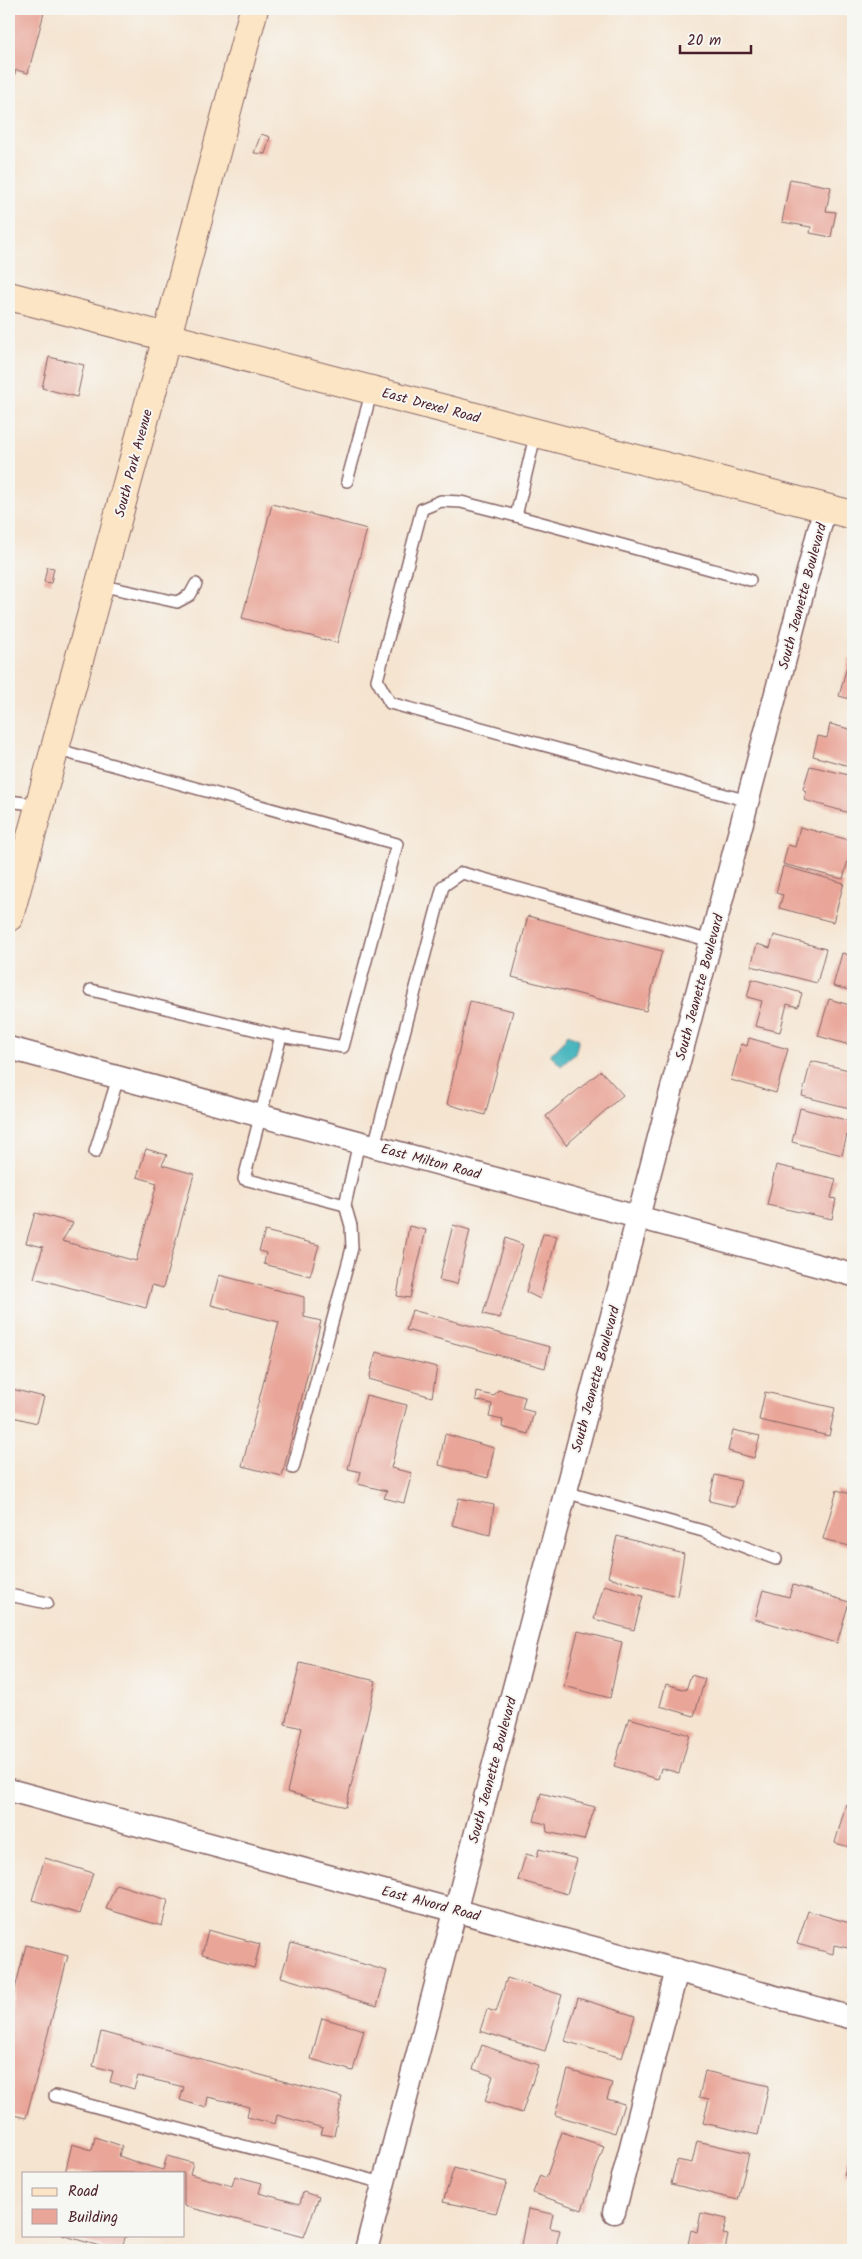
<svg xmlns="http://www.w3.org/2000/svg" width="862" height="2259" font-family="Kalam,sans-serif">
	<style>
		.water { fill: #43b3bc; stroke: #466974 }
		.building { fill: #e9a598 }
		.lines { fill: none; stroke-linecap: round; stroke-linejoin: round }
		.lane-casing { stroke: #866465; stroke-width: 14 }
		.street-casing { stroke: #866465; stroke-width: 25 }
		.secondary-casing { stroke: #866465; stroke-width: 30 }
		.lane { stroke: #fff; stroke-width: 11 }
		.street { stroke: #fff; stroke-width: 22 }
		.secondary { stroke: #fce5c4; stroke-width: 28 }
		.labels { text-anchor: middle; stroke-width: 4; stroke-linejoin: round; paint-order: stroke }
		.street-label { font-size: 14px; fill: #4a1f2b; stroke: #f6f6f2 }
	</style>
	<rect width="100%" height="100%" fill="#f6f6f2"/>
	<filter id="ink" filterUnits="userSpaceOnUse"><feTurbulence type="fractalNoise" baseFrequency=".02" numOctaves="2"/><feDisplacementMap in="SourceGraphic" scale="10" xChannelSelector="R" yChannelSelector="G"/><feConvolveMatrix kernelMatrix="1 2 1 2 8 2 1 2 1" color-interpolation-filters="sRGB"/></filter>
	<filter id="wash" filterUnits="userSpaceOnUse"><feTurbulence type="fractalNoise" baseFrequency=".0096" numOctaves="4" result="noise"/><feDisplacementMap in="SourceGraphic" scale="20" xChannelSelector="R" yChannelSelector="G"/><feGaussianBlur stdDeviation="1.12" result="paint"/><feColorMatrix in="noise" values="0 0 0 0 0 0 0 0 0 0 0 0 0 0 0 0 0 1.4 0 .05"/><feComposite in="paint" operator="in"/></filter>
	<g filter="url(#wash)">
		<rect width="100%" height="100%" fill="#f5e4d0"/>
		<path class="water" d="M568 1034 579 1039 575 1054 561 1066 550 1054 558 1048Z"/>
		<g id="blocks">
			<g class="building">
				<path d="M9 9H45L28 73 16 70 13 79 9 78Z"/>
				<path d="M261 134 270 137 265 154 254 153Z"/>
				<path d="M790 179 831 187 826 211 836 212 831 237 810 233 811 227 782 222Z"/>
				<path d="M49 357 84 365 77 397 42 388Z"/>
				<path d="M272 504 367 529 337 643 242 618Z"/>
				<path d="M47 567 54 568 51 583 44 582Z"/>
				<path d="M849 659 853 660V700L839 696Z"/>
				<path d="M830 724 853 730V767L813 756 818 736 827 738Z"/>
				<path d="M810 766 853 776V814L804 800 806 792 803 789Z"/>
				<path d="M800 827 853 841 843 879 783 864 788 845 795 847Z"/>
				<path d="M783 866 844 883 833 922 779 908 783 895 776 893Z"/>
				<path d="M528 916 662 951 646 1011 512 977Z"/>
				<path d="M774 935 826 949 817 983 751 966 757 944 770 948Z"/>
				<path d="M842 953 853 956V991L833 986Z"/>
				<path d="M752 979 802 993 798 1007 787 1004 780 1032 755 1026 762 1001 747 997Z"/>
				<path d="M829 999 853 1006V1046L818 1036Z"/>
				<path d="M470 1001 513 1011 485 1115 447 1104Z"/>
				<path d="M749 1038 788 1049 776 1093 731 1080 741 1044 747 1046Z"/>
				<path d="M811 1061 853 1071V1109L802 1096Z"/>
				<path d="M601 1071 623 1095 566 1145 546 1116Z"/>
				<path d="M800 1108 853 1122V1137L847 1135 842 1155 792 1142Z"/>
				<path d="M146 1149 167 1155 162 1165 194 1174 163 1288 152 1285 146 1308 34 1278 43 1247 26 1243 35 1213 73 1223 62 1241 136 1261 157 1183 137 1177Z"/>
				<path d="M776 1165 836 1179 831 1198 836 1199 832 1219 767 1205Z"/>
				<path d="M453 1225 470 1230 457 1284 439 1280Z"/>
				<path d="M409 1226 426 1230 410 1298 397 1296Z"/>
				<path d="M265 1231 319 1245 310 1276 264 1264 266 1253 259 1251Z"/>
				<path d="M543 1234 557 1236 540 1299 526 1292Z"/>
				<path d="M506 1238 523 1245 500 1318 483 1314Z"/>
				<path d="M219 1275 304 1297V1317L321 1321 282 1476 242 1466 279 1322 211 1305Z"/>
				<path d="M412 1310 550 1347 545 1368 406 1330Z"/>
				<path d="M376 1352 437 1367 432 1397 369 1379Z"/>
				<path d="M12 1389 44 1397 37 1423 9 1416V1394Z"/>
				<path d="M498 1390 525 1397 522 1409 534 1412 528 1434 502 1427 503 1420 489 1417 492 1404 476 1400 477 1392 494 1396Z"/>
				<path d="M765 1392 835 1408 829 1436 759 1420Z"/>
				<path d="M366 1395 407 1405 391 1468 412 1473 404 1503 384 1498 387 1491 358 1484 361 1472 348 1469Z"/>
				<path d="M733 1430 760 1436 754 1458 728 1451Z"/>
				<path d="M445 1434 494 1448 488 1478 439 1465Z"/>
				<path d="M715 1475 741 1481 735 1507 709 1501Z"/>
				<path d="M837 1490 853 1495V1547L823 1539Z"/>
				<path d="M459 1498 494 1505 490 1535 452 1525Z"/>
				<path d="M617 1536 684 1554 677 1596 608 1577Z"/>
				<path d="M604 1585 643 1596 634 1630 594 1619Z"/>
				<path d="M793 1585 849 1602 837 1643 755 1619 763 1590 789 1597Z"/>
				<path d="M578 1631 622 1642 610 1698 564 1686Z"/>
				<path d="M300 1663 376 1681 346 1807 287 1792 302 1728 285 1724Z"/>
				<path d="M691 1675 705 1679 694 1716 660 1706 666 1684 686 1690Z"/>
				<path d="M629 1718 690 1735 679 1773 661 1768 658 1779 614 1766Z"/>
				<path d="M541 1793 595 1807 584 1840 547 1832 546 1824 534 1821Z"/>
				<path d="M846 1804 853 1806V1848L835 1843Z"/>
				<path d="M539 1849 577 1859 567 1894 518 1880 526 1854 537 1857Z"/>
				<path d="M45 1858 93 1873 80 1914 32 1900Z"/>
				<path d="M116 1884 168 1900 162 1926 106 1909Z"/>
				<path d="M808 1911 853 1924V1949L834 1945 833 1954 797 1944Z"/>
				<path d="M208 1930 260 1944 254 1968 202 1954Z"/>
				<path d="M291 1943 387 1971 377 2006 281 1977Z"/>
				<path d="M26 1945 68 1956 26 2118 9 2114V2013Z"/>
				<path d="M507 1978 562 1995 545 2051 480 2031 487 2009 496 2012Z"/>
				<path d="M578 1998 635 2016 622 2058 565 2041Z"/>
				<path d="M322 2018 364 2030 353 2071 311 2059Z"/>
				<path d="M101 2032 342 2097 334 2136 321 2134 323 2128 277 2115 275 2124 247 2117 249 2107 230 2102 208 2097 206 2108 180 2100 184 2087 138 2076 134 2089 110 2082 113 2071 93 2066Z"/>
				<path d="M482 2045 538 2065 522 2113 485 2101 493 2076 473 2069Z"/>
				<path d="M568 2070 612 2083 607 2099 624 2104 615 2133 555 2115Z"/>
				<path d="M705 2071 769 2086 758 2135 703 2123 709 2099 699 2097Z"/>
				<path d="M562 2132 604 2146 582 2210 533 2193 540 2175 546 2178Z"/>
				<path d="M95 2137 122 2146 119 2156 141 2164 163 2170 167 2156 193 2163 190 2174 232 2186 235 2176 262 2183 259 2193 300 2204 303 2192 319 2197 304 2237 184 2206V2173H65L72 2144 92 2150Z"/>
				<path d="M697 2141 749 2153 738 2200 671 2184 677 2160 692 2163Z"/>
				<path d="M853 2142V2184L848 2182 849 2176 844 2175Z"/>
				<path d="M454 2168 507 2182 496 2213 443 2202Z"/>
				<path d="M528 2209 553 2214 550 2228 560 2230 555 2250H520Z"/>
				<path d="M701 2213 727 2219 723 2234 728 2235 725 2250H687L691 2230 697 2232Z"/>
				<path d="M62 2235H126L121 2250H113Z"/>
			</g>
		</g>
	</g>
	<g filter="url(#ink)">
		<use href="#blocks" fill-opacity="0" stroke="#866465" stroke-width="1"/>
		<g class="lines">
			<g class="lane-casing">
				<g id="lane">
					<path d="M536 432 516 516 461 502 441 501 422 509 377 680 390 703 748 801"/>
					<path d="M347 481 372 390"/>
					<path d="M516 516 750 580"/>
					<path d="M99 585 177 602 190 595 196 584"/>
					<path d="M55 749 397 844 343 1047 281 1036 244 1179 345 1205 359 1142"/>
					<path d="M9 801 39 805"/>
					<path d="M91 990 281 1036"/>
					<path d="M374 1146 443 886 462 873 711 941"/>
					<path d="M95 1152 118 1078"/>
					<path d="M293 1468 352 1248 351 1226 345 1205"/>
					<path d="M565 1492 703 1531 776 1559"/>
					<path d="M9 1595 47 1603"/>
					<path d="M55 2096 383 2183"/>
				</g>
			</g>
			<g class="street-casing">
				<g id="street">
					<path d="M9 1048 853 1275"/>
					<path d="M9 1790 853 2018"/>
					<path d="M614 2212 677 1970"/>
					<path d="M366 2250 825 507"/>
				</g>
			</g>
			<g class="secondary-casing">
				<g id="secondary">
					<path d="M9 296 853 515"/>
					<path d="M9 917 158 370 254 9"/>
				</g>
			</g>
			<use href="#lane" class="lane"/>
			<use href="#street" class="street"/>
			<use href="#secondary" class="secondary"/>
		</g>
	</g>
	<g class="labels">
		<g class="street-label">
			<text transform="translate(431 405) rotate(15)" y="5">East Drexel Road</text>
			<text transform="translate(133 463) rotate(-75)" y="5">South Park Avenue</text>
			<text transform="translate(802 596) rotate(-75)" y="5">South Jeanette Boulevard</text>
			<text transform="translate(699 987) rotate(-75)" y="5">South Jeanette Boulevard</text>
			<text transform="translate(431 1161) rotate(15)" y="5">East Milton Road</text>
			<text transform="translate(595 1379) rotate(-75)" y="5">South Jeanette Boulevard</text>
			<text transform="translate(492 1770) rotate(-75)" y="5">South Jeanette Boulevard</text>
			<text transform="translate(431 1903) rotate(15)" y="5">East Alvord Road</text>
		</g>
	</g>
	<rect width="862" height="2259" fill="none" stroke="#f6f6f2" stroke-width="30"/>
	<rect x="22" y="2172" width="162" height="65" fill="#f6f6f2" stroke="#b1a0a2"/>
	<rect x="32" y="2188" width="25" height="8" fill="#fce5c4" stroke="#b1a0a2"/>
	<text x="68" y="2196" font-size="15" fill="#4a1f2b">Road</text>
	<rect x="32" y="2209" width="25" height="15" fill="#e9a598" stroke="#b1a0a2"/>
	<text x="68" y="2222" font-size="15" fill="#4a1f2b">Building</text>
	<path d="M680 45v8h71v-8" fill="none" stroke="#4a1f2b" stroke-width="2.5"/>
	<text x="687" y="45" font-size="15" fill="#4a1f2b" stroke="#f6f6f2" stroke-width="4" paint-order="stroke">20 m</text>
</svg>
